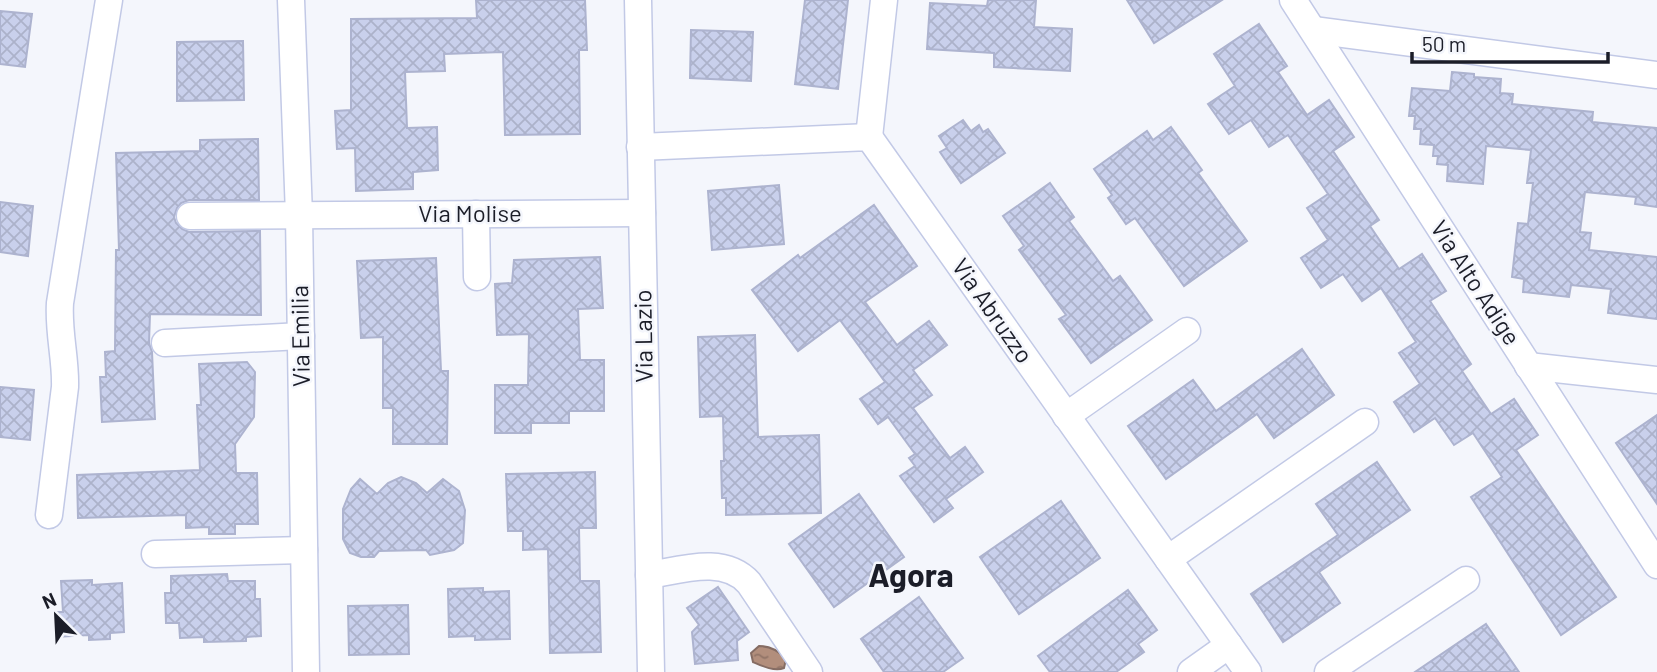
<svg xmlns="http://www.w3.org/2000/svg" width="1657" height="672" font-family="Barlow,sans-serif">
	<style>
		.water { fill: url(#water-ripples); stroke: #856c63; stroke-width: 2 }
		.building { fill: url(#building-cross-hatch); stroke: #adb3cf; stroke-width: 2 }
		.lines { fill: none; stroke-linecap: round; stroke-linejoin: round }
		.minor-casing { stroke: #c2c9e6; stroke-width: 29 }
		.minor { stroke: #fff; stroke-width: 26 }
		.labels { text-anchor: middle; stroke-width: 5; stroke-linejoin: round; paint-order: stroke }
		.street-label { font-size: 24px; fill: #1b1d28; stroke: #f4f6fc }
		.district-label { font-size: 32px; font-weight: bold; fill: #1b1d28; stroke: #f4f6fc }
	</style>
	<defs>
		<pattern id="water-ripples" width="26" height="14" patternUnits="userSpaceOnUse" patternTransform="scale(1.75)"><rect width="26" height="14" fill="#b28e7c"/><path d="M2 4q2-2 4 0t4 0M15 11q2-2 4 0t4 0" fill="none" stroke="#907366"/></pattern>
		<pattern id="building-cross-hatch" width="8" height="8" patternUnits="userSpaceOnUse" patternTransform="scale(1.75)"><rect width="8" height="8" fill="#c9d0ec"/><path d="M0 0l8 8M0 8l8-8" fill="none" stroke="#acb2ca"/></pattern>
	</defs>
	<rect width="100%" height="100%" fill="#f4f6fc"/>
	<path class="water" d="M759 646C769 646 779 651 786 659L784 668C775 672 762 666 753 662L751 653Z"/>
	<g class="building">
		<path d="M476 0H585L587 50H579L580 134 505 135 503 52 444 54 445 71 405 72 407 128 437 127 438 170 413 172V189L356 191 355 148 337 149 335 111 351 110V19L477 18Z"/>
		<path d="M805 0H848L838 89 795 84Z"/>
		<path d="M988 0H1036L1034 27 1072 29 1070 71 994 67V53L927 49 930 3 987 6Z"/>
		<path d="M1127 0H1222L1154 43Z"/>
		<path d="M0 11 32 14 25 67 0 64Z"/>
		<path d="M1259 24 1287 66 1278 72 1307 115 1329 100 1354 137 1333 151 1379 220 1370 226 1399 269 1422 254 1446 291 1430 301 1471 364 1462 371 1491 414 1514 399 1538 435 1516 450 1616 597 1561 635 1471 497 1502 477 1473 433 1454 445 1435 418 1414 432 1394 402 1420 384 1399 353 1416 342 1381 288 1362 301 1343 274 1321 288 1301 258 1328 240 1307 208 1328 194 1288 135 1269 147 1251 120 1229 134 1208 104 1235 86 1214 54Z"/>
		<path d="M691 30 753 32 751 81 690 78Z"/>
		<path d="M243 41 244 100 177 101V42Z"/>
		<path d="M1452 72 1474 74V77L1501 79 1500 93 1513 94 1512 104 1593 112 1592 122 1657 128V207L1635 204 1636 197 1585 192 1580 232 1591 233 1589 250 1657 257V319L1608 313 1611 289 1571 285 1569 297 1523 292 1524 279 1512 277 1518 223 1528 224 1533 183H1527L1531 150 1486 146 1483 184 1447 181 1448 165 1437 164 1438 156H1433L1434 145 1420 144 1421 129H1414L1415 116H1409L1412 88 1450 91Z"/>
		<path d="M963 120 971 131 979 125 983 132 988 129 1005 153 961 183 940 152 947 148 939 136Z"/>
		<path d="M1171 127 1202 170 1198 173 1247 241 1184 286 1135 218 1126 224 1108 198 1112 195 1094 169 1147 131 1153 140Z"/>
		<path d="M258 139 259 200H189L181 203 177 208 174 217 176 223 182 229 189 232 260 231 261 315 150 314 149 343 152 352 155 419 102 422 100 377H106L105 352 115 351 116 250H119L116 153 200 151V140Z"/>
		<path d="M1050 183 1074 217 1069 221 1113 281 1120 276 1152 320 1091 363 1059 319 1066 315 1019 250 1024 246 1003 216Z"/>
		<path d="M779 185 784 244 712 250 708 191Z"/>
		<path d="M0 202 33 206 28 256 0 252Z"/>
		<path d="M874 205 917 266 865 302 897 345 929 321 947 345 913 370 932 395 913 408 950 458 965 447 983 472 946 499 953 508 934 522 900 476 915 466 909 458 915 454 888 417 878 424 860 399 885 382 840 320 798 351 752 290 798 255 800 258Z"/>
		<path d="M600 257 603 308 578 309 580 360H604V411H569V423H531V433H495V385H528L529 334 497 335 495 284 512 283 514 260Z"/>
		<path d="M436 258 441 371H448L447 444H393V408H383V337L361 338 357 261Z"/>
		<path d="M755 335 758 437 819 435 821 513 726 515V498H722L721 461H724L723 416 700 417 698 337Z"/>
		<path d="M1302 349 1334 395 1274 438 1257 414 1166 479 1128 426 1193 380 1216 411Z"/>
		<path d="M247 362 255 372 254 417 235 444 236 473H257L258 524H235V534H209V527L186 528V515L78 518 77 475 200 470 197 405H201L199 364Z"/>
		<path d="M0 387 34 390 30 440 0 437Z"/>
		<path d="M1657 415V504L1616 443Z"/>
		<path d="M1377 462 1410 510 1319 572 1340 603 1283 642 1251 594 1338 535 1316 504Z"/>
		<path d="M595 472 596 528H579L580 581H599L601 652 550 653 548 549 523 550V531H508L506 474Z"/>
		<path d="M401 477 416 483 427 493 443 479 459 491 465 510 463 543 454 550 430 555 426 550 379 551 374 557H361L350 553 343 539V509L351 489 360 479 377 494 388 483Z"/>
		<path d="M859 494 904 557 834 607 789 544Z"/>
		<path d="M1061 501 1100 558 1019 614 980 557Z"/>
		<path d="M227 574 228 581H255V599H260L261 636 246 637V641L204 642V637L180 638 179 623H166L165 593H171V576Z"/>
		<path d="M92 580V585L122 583 124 632 110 633V639L89 640V635L56 637 55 612H63L61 581Z"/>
		<path d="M718 587 749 632 737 641 738 660 695 664 692 632 699 625 687 608Z"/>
		<path d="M483 588V592L509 591 510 639 475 640V636L449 637 448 589Z"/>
		<path d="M1128 590 1157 630 1138 644 1144 652 1116 672H1050L1038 656Z"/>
		<path d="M919 597 963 658 943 672H884L861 639Z"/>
		<path d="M408 605 409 654 349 655 348 606Z"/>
		<path d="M1486 624 1519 672H1415Z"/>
	</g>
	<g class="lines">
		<g class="minor-casing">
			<g id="minor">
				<path d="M291 0 299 215 306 672"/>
				<path d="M638 0 651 672"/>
				<path d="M1293 0 1657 565"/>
				<path d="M1313 30 1657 75"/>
				<path d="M869 137 884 0"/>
				<path d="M640 147 869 137 1248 672"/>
				<path d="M476 214 477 277"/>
				<path d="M190 216 642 213"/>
				<path d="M165 343 301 336"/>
				<path d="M1528 366 1657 380"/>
				<path d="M1066 416 1187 331"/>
				<path d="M49 515 65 387C66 359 58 332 60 303L109 0"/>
				<path d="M155 554 304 550"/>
				<path d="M1168 559 1365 422"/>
				<path d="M649 575C681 570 724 555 749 583L809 672"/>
				<path d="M1191 672 1229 645"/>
				<path d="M1328 672 1466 580"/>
			</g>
		</g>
		<use href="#minor" class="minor"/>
	</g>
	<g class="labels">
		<g class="street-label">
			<text x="470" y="222">Via Molise</text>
			<text transform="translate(1475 283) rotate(57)" y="8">Via Alto Adige</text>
			<text transform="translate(992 311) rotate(55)" y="8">Via Abruzzo</text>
			<text transform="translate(301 336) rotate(-91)" y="8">Via Emilia</text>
			<text transform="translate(644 336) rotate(-91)" y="8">Via Lazio</text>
		</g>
		<g class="district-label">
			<text x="911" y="587">Agora</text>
		</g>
	</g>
	<g transform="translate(56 616) rotate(336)" stroke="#f4f6fc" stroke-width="5" paint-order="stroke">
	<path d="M0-5L12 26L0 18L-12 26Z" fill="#1b1d28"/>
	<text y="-10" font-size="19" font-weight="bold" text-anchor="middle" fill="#1b1d28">N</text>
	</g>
	<path d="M1412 52v10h196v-10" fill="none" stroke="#1b1d28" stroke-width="3.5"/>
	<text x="1422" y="52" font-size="21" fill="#1b1d28" stroke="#f4f6fc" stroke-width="5" paint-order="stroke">50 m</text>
</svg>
